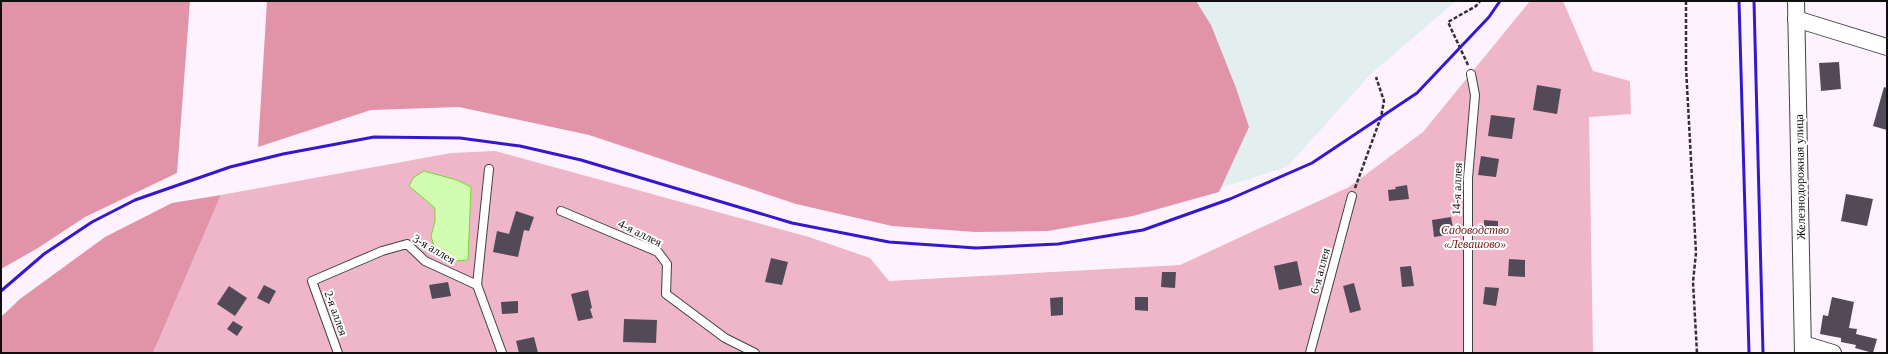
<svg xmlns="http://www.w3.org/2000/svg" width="1888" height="354" font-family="'Times New Roman',serif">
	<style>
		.industrial { fill: #e3eeef }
		.green { fill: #eeb6c8 }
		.forest { fill: #e194a7 }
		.water { fill: #d1fcb1; stroke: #74db30 }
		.building { fill: #534a59 }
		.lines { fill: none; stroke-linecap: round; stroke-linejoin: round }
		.lane-casing { stroke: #424242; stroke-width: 10 }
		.street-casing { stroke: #424242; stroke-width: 18 }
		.path { stroke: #313131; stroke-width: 2.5; stroke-dasharray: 4 2; stroke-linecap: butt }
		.lane { stroke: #fff; stroke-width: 8 }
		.street { stroke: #fff; stroke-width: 16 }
		.rail { stroke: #3418cf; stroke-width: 3 }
		.labels { text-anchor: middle; stroke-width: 4; stroke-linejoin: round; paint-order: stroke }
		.street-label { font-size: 12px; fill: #0f0f0f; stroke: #fff }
		.park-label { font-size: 12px; font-style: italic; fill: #6f1818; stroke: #fff }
	</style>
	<rect width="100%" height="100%" fill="#fff2ff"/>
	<path class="industrial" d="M1184 1H1456L1371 74 1287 167 1179 201Z"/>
	<path class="green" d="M1530 1H1563L1593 71 1630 81 1631 114 1589 117 1593 353H153L221 195 451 153 495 151 809 237 870 258 889 281 1180 265 1349 187 1423 132Z"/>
	<g class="forest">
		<path d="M1 1H190L177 173 85 217 38 248 1 269Z"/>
		<path d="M267 1H1196L1211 25 1236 88 1249 127 1219 192 1133 216 1048 231 975 232 892 226 796 204 589 135 459 107 371 110 258 147Z"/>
		<path d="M221 195 153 353H1V317L20 299 105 237 172 203Z"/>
	</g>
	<path class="water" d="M424 171 457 180 471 187 468 260 454 261 448 258 437 257 431 236 435 221V208L409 186 414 177Z"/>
	<g class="building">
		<path d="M1839 62 1841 89 1821 91 1819 63Z"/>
		<path d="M1537 85 1561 89 1557 114 1533 110Z"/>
		<path d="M1884 87 1887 88V130L1873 126Z"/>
		<path d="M1491 115 1515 118 1512 139 1488 136Z"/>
		<path d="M1481 156 1499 159 1496 177 1478 175Z"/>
		<path d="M1407 185 1409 199 1389 201 1388 190 1396 189 1395 187Z"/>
		<path d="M1846 194 1873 199 1867 226 1841 221Z"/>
		<path d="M516 211 534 217 529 231 524 230 518 257 493 252 497 231 509 234Z"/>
		<path d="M1451 217 1454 234 1434 237 1432 220Z"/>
		<path d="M1484 220 1498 221V234L1484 233Z"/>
		<path d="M771 258 788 262 782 285 765 282Z"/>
		<path d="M1509 259 1525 260V277L1508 276Z"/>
		<path d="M1297 261 1302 285 1279 290 1274 266Z"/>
		<path d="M1411 266 1414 286 1402 287 1400 267Z"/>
		<path d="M1162 272H1176L1175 288 1161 287Z"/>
		<path d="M448 282 451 296 432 299 429 285Z"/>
		<path d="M1354 283 1361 310 1350 313 1343 286Z"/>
		<path d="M264 285 276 291 269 304 257 298Z"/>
		<path d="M229 286 247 298 235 316 217 304Z"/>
		<path d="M1485 287 1499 288 1496 306 1483 304Z"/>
		<path d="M588 290 592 308 590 309 593 318 578 321 571 294Z"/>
		<path d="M1063 297V315L1051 316 1050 298Z"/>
		<path d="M1135 297H1148V311L1135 310Z"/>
		<path d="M1832 297 1854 302 1849 328 1857 329 1856 334 1877 339 1873 353 1855 348 1856 345 1841 342V338L1820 334 1823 315 1828 316Z"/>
		<path d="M518 301V313L502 314 501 302Z"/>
		<path d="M624 319 657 320 656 343 623 342Z"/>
		<path d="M233 321 243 327 237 336 227 329Z"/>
		<path d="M534 337 538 353H519L516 341Z"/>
	</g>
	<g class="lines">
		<g class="lane-casing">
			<g id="lane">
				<path d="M561 211 658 252 667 264 666 294 725 338 755 353"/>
				<path d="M477 285 489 169"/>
				<path d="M338 353 312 281 382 251 407 244 425 261 477 285 502 353"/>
				<path d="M1310 353 1352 196"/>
				<path d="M1468 353V178L1475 95 1471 74"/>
			</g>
		</g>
		<g class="street-casing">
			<g id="street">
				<path d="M1796 1 1803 353"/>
				<path d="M1796 19 1887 47"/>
				<path d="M1803 344 1833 353"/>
			</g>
		</g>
		<g class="path">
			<path d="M1686 1V67L1696 253 1693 282 1697 353"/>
			<path d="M1468 65 1448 22 1476 6 1480 1"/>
			<path d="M1355 188 1381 117 1384 101 1376 77"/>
		</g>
		<use href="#lane" class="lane"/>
		<use href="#street" class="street"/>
		<g class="rail">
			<path d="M1739 1 1749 353"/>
			<path d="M1754 1 1763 353"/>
			<path d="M1 291 44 254 92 222 135 200 230 167 283 154 374 137 460 138 520 146 581 160 792 223 889 242 976 248 1058 244 1143 230 1230 199 1312 163 1417 93 1489 17 1500 1"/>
		</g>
	</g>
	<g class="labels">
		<g class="street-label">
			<text transform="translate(1800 177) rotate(-91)" y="4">Железнодорожная улица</text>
			<text transform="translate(1457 189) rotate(-88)" y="4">14-я аллея</text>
			<text transform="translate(640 233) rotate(26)" y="4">4-я аллея</text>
			<text transform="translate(434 249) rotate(30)" y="4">3-я аллея</text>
			<text transform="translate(1320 271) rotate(-75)" y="4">6-я аллея</text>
			<text transform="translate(336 313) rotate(70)" y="4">2-я аллея</text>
		</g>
		<g class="park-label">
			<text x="1475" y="234">Садоводство<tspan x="1475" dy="14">«Левашово»</tspan></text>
		</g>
	</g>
	<rect width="1888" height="354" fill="none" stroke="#0f0f0f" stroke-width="4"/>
</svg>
